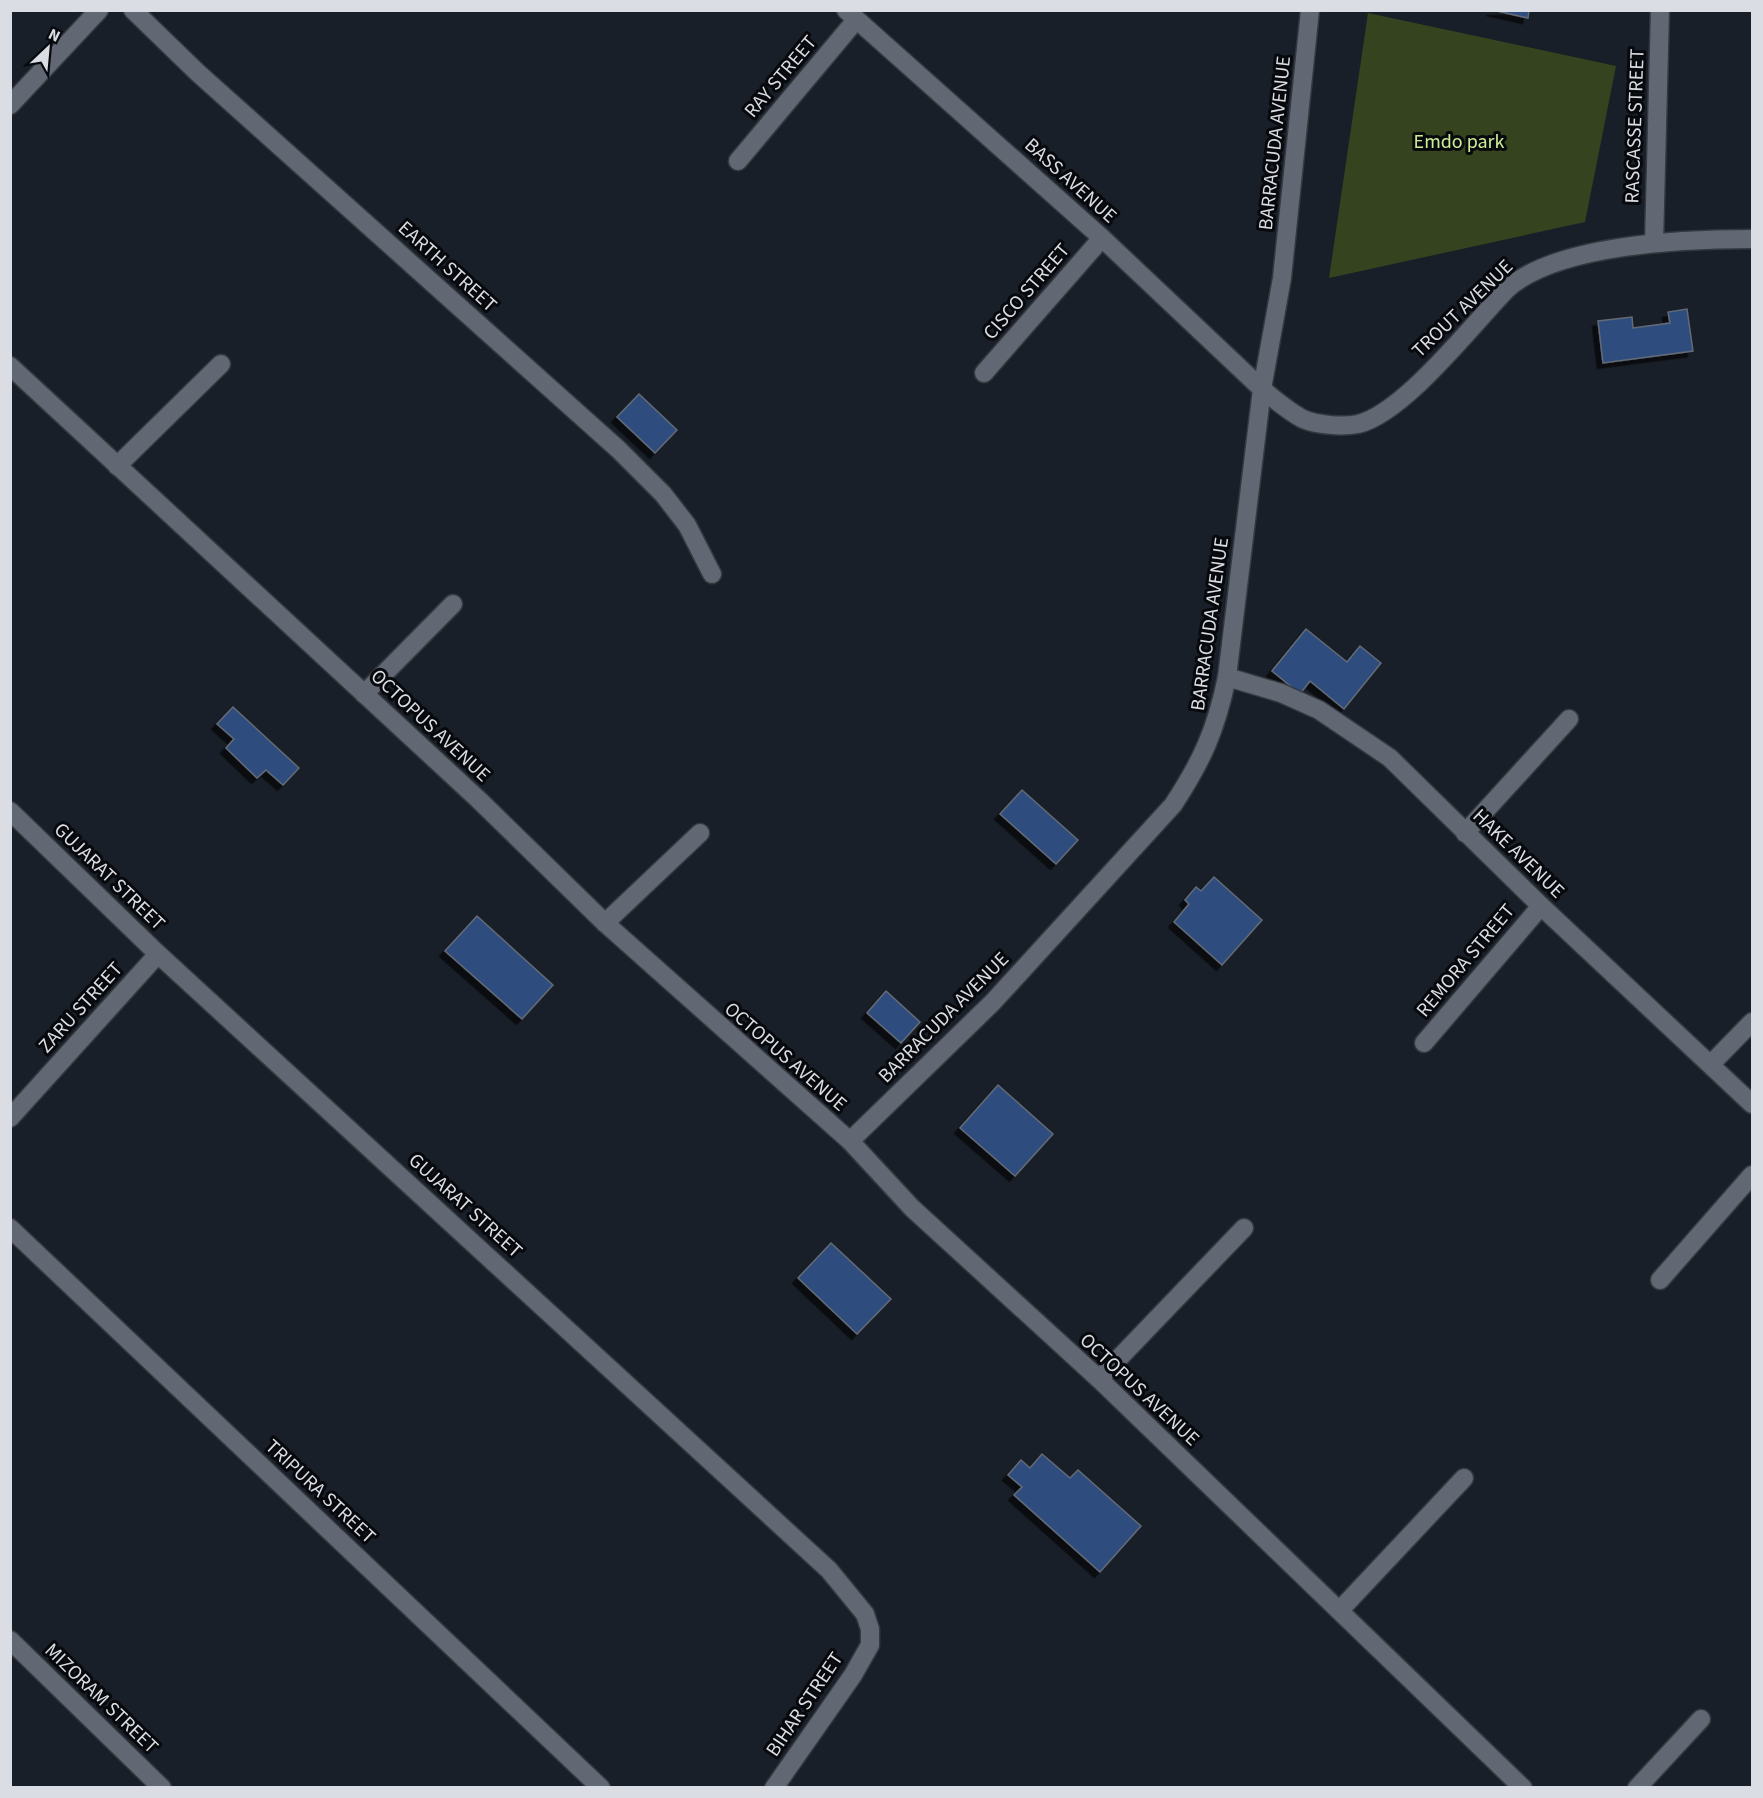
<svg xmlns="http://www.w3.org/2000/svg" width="1763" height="1798" font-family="'Source Sans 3',sans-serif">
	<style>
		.green { fill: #36431f }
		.building { fill: #2d4e7e; stroke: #646b76; stroke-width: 1.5; filter: url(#shadow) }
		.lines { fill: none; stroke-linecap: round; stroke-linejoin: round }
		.minor-casing { stroke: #34383f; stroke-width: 21 }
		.minor { stroke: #616873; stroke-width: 18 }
		.labels { text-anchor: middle; stroke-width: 6; stroke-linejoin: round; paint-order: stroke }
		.street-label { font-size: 20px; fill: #dadee4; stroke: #07090d }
		.park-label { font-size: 20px; fill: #cced95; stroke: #07090d }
	</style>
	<defs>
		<filter id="shadow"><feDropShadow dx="-5.5" dy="5.5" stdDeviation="0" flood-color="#0009"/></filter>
	</defs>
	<rect width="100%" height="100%" fill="#191f28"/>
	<path class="green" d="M1368 13 1616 66 1585 222 1329 278Z"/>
	<g class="building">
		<path d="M1492 10H1529L1528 18Z"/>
		<path d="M1687 309 1693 351 1603 363 1598 321 1632 317 1633 328 1670 323 1668 312Z"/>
		<path d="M639 394 677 430 655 453 617 417Z"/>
		<path d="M1306 629 1347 662 1360 646 1381 663 1344 709 1310 681 1300 694 1272 671Z"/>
		<path d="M233 707 299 768 283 785 266 770 257 778 226 748 234 739 217 724Z"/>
		<path d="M1022 790 1078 840 1056 864 1000 814Z"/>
		<path d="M1214 877 1262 920 1222 965 1174 922 1189 904 1185 900 1196 887 1201 891Z"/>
		<path d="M477 916 553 985 522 1019 445 951Z"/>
		<path d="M886 991 920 1022 901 1043 867 1013Z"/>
		<path d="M998 1085 1053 1134 1015 1176 960 1128Z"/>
		<path d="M831 1243 891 1299 857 1334 798 1278Z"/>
		<path d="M1042 1454 1070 1478 1078 1470 1141 1526 1100 1572 1014 1495 1022 1487 1008 1475 1021 1460 1030 1468Z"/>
	</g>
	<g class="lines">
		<g class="minor-casing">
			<g id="minor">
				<path d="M133 10 198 73 619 450 663 494 687 525 712 574"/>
				<path d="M846 10 1102 238 1262 389C1275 400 1288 411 1303 419 1317 425 1342 427 1358 424 1404 413 1472 325 1507 289 1557 244 1686 239 1752 239"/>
				<path d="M10 105 99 10"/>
				<path d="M738 161 856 20"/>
				<path d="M1654 243 1660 10"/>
				<path d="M10 366 479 800 605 923 850 1141 912 1208 1099 1379 1523 1788"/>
				<path d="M984 373 1102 238"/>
				<path d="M117 466 221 364"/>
				<path d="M1227 677 1281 693 1319 710 1390 758 1541 906 1752 1104"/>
				<path d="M364 694 453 604"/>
				<path d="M10 811 158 954 829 1570 865 1614 870 1629V1645L853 1675 774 1788"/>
				<path d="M1465 833 1569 719"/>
				<path d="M605 923 700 833"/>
				<path d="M1424 1043 1541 906"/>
				<path d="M1711 1064 1752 1022"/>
				<path d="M10 1118 158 954"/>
				<path d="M850 1141 993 1002 1173 805C1202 761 1216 730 1227 677L1262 389 1282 278 1310 10"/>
				<path d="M10 1228 601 1788"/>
				<path d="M1660 1280 1752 1175"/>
				<path d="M1099 1379 1244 1228"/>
				<path d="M1340 1610 1464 1478"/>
				<path d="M10 1640 162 1788"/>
				<path d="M1637 1788 1701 1719"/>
			</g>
		</g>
		<use href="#minor" class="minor"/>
	</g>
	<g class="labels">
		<g class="street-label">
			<text transform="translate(780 76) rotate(-50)" y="7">RAY STREET</text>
			<text transform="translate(1634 126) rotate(-88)" y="7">RASCASSE STREET</text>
			<text transform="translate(1274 143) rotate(-84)" y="7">BARRACUDA AVENUE</text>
			<text transform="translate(1071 180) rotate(42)" y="7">BASS AVENUE</text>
			<text transform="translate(448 266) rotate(42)" y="7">EARTH STREET</text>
			<text transform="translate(1026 291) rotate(-49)" y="7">CISCO STREET</text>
			<text transform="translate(1462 308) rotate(-44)" y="7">TROUT AVENUE</text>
			<text transform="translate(1209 624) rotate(-82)" y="7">BARRACUDA AVENUE</text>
			<text transform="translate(431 725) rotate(43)" y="7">OCTOPUS AVENUE</text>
			<text transform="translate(1519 853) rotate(44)" y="7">HAKE AVENUE</text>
			<text transform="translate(110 876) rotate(44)" y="7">GUJARAT STREET</text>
			<text transform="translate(1465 960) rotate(-50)" y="7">REMORA STREET</text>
			<text transform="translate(80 1007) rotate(-48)" y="7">ZARU STREET</text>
			<text transform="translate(943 1017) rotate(-45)" y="7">BARRACUDA AVENUE</text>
			<text transform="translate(786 1056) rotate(41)" y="7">OCTOPUS AVENUE</text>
			<text transform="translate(466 1205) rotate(42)" y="7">GUJARAT STREET</text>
			<text transform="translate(1140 1389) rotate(43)" y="7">OCTOPUS AVENUE</text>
			<text transform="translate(321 1491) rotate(43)" y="7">TRIPURA STREET</text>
			<text transform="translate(102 1698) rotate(44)" y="7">MIZORAM STREET</text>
			<text transform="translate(804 1704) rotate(-56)" y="7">BIHAR STREET</text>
		</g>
		<g class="park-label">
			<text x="1459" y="148">Emdo park</text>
		</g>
	</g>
	<rect width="1763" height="1798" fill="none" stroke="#dadee4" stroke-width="24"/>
	<g transform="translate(48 48) rotate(26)" stroke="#07090d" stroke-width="4.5" paint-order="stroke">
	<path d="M0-4.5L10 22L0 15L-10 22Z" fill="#dadee4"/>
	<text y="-9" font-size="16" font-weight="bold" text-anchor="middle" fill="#dadee4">N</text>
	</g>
</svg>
